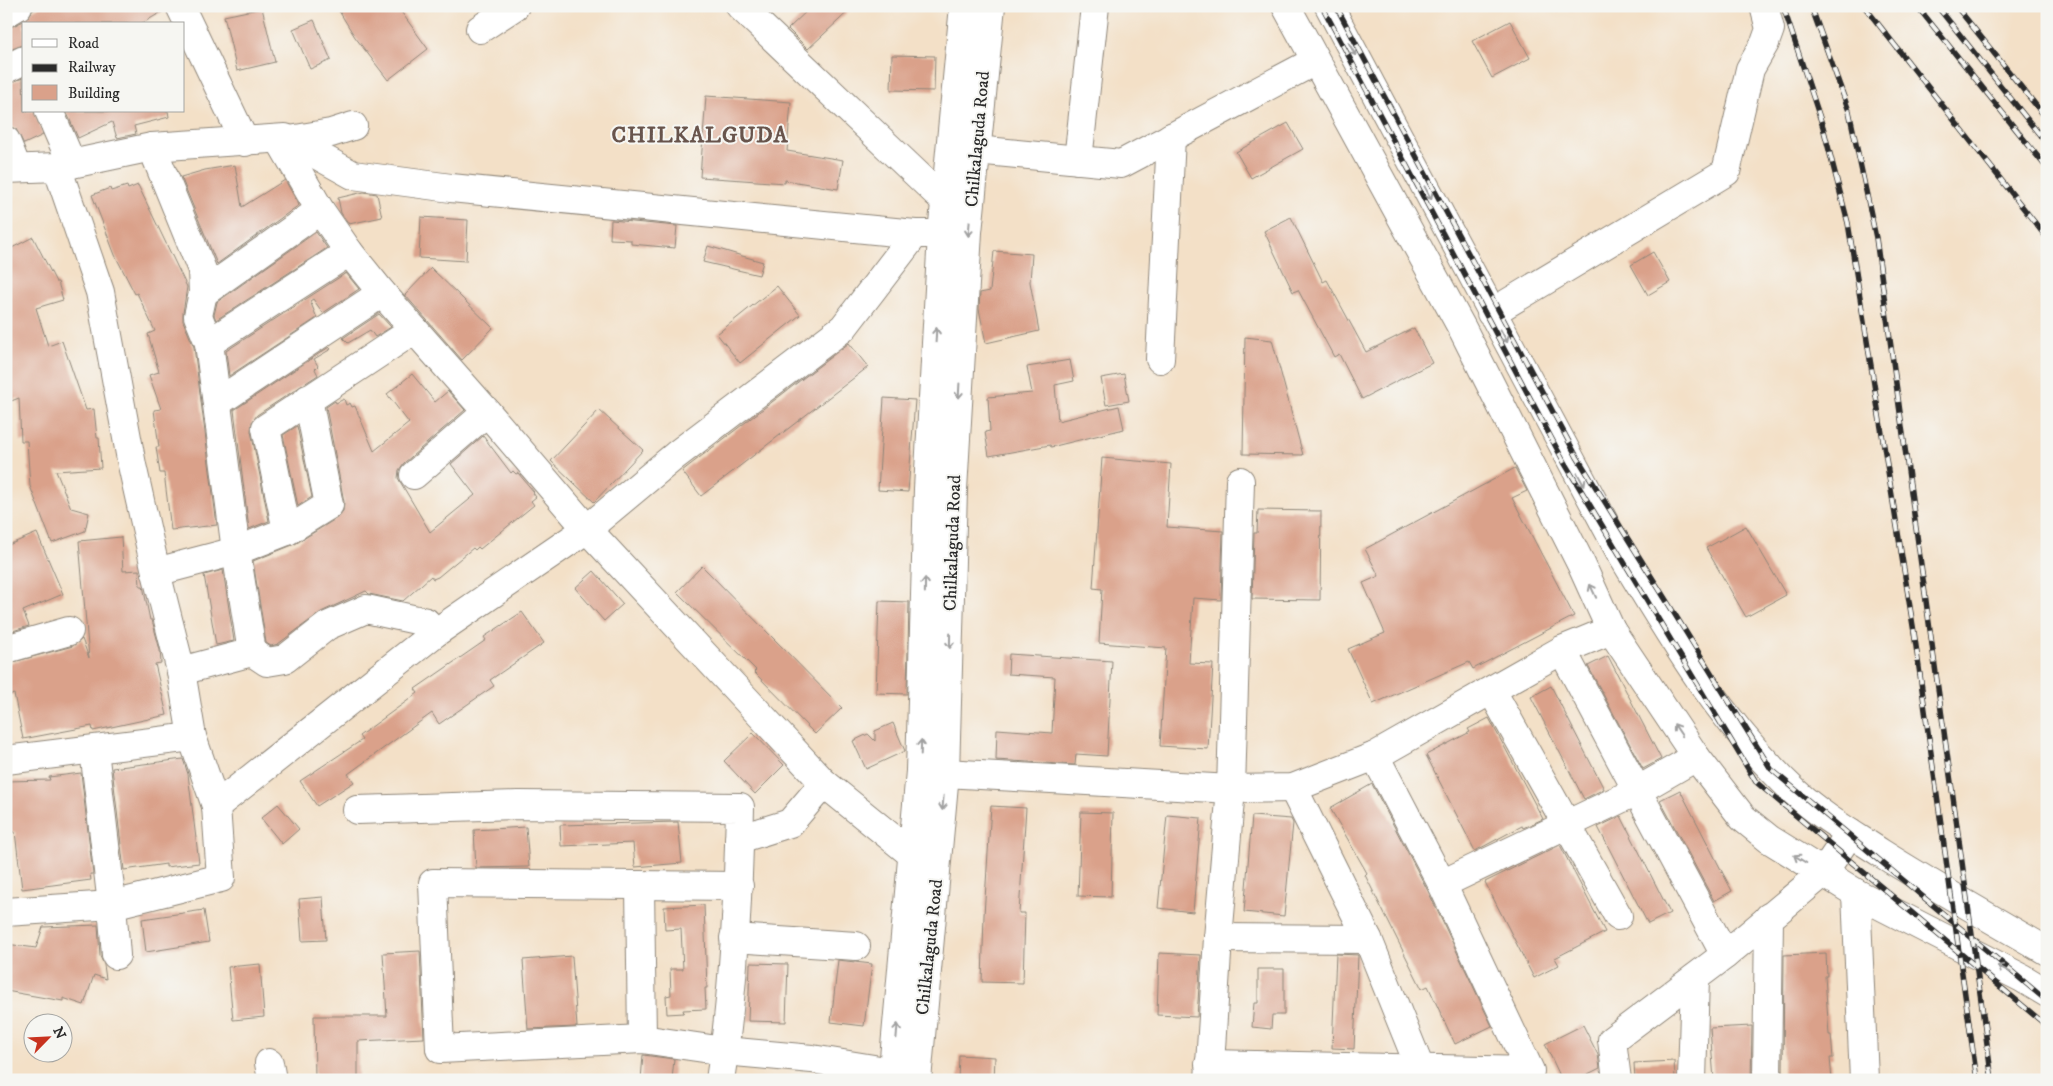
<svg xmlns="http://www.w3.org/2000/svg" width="2053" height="1086" font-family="'IM FELL DW Pica',serif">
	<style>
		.building { fill: #daa18a }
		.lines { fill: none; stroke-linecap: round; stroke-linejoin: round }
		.minor-casing { stroke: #8f8679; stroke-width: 30 }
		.major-casing { stroke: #8f8679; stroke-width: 30 }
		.minor { stroke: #fff; stroke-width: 28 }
		.major { stroke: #fff; stroke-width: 28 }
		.rail-casing { stroke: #2b2b2b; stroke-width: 5.5 }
		.rail { stroke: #f6f6f2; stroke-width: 4; stroke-dasharray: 11; stroke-linecap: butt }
		.oneway { stroke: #a0a0a0 }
		.labels { text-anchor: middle; stroke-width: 4; stroke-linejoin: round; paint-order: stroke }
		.street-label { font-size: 18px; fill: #2b2b2b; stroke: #f6f6f2 }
		.district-label { font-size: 22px; font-weight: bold; letter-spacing: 1px; fill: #68544c; stroke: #f6f6f2 }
	</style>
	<rect width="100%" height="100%" fill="#f6f6f2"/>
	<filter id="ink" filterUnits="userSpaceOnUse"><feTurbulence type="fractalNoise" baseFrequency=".02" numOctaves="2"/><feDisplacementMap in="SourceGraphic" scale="10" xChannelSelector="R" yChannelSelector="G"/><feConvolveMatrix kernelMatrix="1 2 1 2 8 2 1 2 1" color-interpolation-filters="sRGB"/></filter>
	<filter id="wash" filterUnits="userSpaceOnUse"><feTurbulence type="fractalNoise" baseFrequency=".0096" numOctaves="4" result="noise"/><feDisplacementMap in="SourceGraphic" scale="20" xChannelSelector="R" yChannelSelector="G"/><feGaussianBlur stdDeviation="1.12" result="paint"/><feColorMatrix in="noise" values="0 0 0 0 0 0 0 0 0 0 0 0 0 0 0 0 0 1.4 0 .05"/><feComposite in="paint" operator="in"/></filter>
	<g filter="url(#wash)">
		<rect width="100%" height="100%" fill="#f3e0c7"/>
		<g id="blocks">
			<g class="building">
				<path d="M41 6H165V10L141 24H24V45L6 51V29L26 20 33 10Z"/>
				<path d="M336 6H397L428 49 388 80 355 37Z"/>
				<path d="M812 6H854L808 49 788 29Z"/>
				<path d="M262 8 275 62 237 71 224 16Z"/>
				<path d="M314 20 331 60 310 69 293 29Z"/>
				<path d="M1510 21 1530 58 1492 78 1472 41Z"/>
				<path d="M892 55 935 56 934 91 891 90Z"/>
				<path d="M23 78 24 111H34L43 135 24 144 16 129 8 126 6 122V84Z"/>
				<path d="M706 96 791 102 787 151 843 160 838 189 785 180V183L700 177Z"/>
				<path d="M66 111H168L169 117 134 126 136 134 117 138 112 122 78 138Z"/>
				<path d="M1288 123 1303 149 1251 178 1236 152Z"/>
				<path d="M235 165 242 207 285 180 299 205 217 264 181 177 205 170Z"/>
				<path d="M138 185 187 287 183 313V321L194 347 217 525 171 530 164 473H160L156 447H159L154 410 161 409 149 375 159 372 148 334 155 331 137 293 135 294 115 255 92 195 110 188 111 191 127 186 128 189Z"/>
				<path d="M364 192 377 194 382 217 349 224 341 213 338 198Z"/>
				<path d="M421 217 468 220 466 261 419 258Z"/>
				<path d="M1291 217 1323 282 1327 280 1366 352 1414 328 1432 363 1362 399 1339 354 1334 357 1298 290 1293 292 1264 231Z"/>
				<path d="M611 220 677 226 675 248 631 244V240L610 239Z"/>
				<path d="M316 232 327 248 216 320 214 315 217 302Z"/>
				<path d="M33 237 56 282H58L63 300 36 308 48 346 62 341 86 410 94 409 97 438H99L101 468 56 471 71 508 89 513 85 531 52 543 30 486 27 441H21L19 398 6 403V251Z"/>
				<path d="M708 246 763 262 759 275 703 262Z"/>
				<path d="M994 251 1032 254 1030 282 1039 331 986 343 979 309 980 293 990 291Z"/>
				<path d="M1653 252 1670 282 1648 295 1631 265Z"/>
				<path d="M431 268 493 328 462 360 405 295Z"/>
				<path d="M346 273 359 289 323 313 313 299 310 301 317 318 229 376 226 351Z"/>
				<path d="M777 286 800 315 740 363 717 334Z"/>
				<path d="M379 314 391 327 375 337 370 330 348 343 343 338Z"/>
				<path d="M1245 337 1272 340 1303 455 1243 454Z"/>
				<path d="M849 343 868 367 701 496 682 471Z"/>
				<path d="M329 347 331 349 314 359 318 366 315 369 318 375 257 415 252 422 251 431 269 521 249 529 234 410Z"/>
				<path d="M1070 360 1074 381 1055 385 1058 421 1119 406 1124 429 1051 447 1050 445 989 456 985 432 990 431 988 397 1032 393 1027 367Z"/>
				<path d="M412 374 435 402 448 391 465 410 404 463 399 470 398 478 430 532 475 495 451 464 483 436 511 473 513 471 516 474 518 473 534 492 533 493 536 497 531 501 534 505 480 549 478 547 475 550 473 548 438 577 433 579 431 576 403 601 369 594 366 591 321 612 278 644 271 646 266 643 253 561 295 544 337 518 343 511 344 502 326 407 335 401 336 403 344 399 346 405 350 403 352 407 355 406 374 451 409 423 387 394Z"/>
				<path d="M1124 374 1129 401 1106 405 1101 378Z"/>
				<path d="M884 398 915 400 908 492 878 490Z"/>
				<path d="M599 410 643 450 594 502 551 461Z"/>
				<path d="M297 426 312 497 298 506 283 435Z"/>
				<path d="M1102 458 1171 464 1167 527 1223 531 1221 600 1193 598 1189 663 1213 664 1208 749 1160 746 1166 648 1099 643 1102 589 1093 588Z"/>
				<path d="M1515 468 1527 491 1512 498 1574 616 1473 669 1469 662 1373 704 1348 649 1385 633 1363 583 1379 576 1365 549Z"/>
				<path d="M1258 510 1321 511 1320 600 1252 599 1254 533H1257Z"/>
				<path d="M1746 526 1786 595 1746 617 1706 548Z"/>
				<path d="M37 533 63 594 23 611 29 626 6 633V546Z"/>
				<path d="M121 537 123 571 139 570 140 586H143L150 620H152L160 650 161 663 155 664 167 715 93 731 92 726 23 739 14 694 6 696V664L73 646 82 639 89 658 79 541Z"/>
				<path d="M702 566 842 708 815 734 754 672 756 670 677 592Z"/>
				<path d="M223 570 234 641 216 645 204 575Z"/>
				<path d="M594 571 623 604 604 621 575 588Z"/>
				<path d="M879 601 909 602 907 694 876 693Z"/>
				<path d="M522 612 544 643 490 680 494 686 439 724 432 713 348 774 354 782 317 806 300 781 362 740 359 736 418 693 415 689 486 640 484 637Z"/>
				<path d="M1009 654 1112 661 1107 756 1076 754 1075 765 996 760 997 729 1052 733 1055 677 1008 674Z"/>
				<path d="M1608 656 1661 759 1643 769 1588 666Z"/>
				<path d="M1551 686 1604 789 1584 799 1531 697Z"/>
				<path d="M1489 718 1543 819 1523 828 1522 826 1475 851 1426 755 1470 732 1468 729Z"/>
				<path d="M893 723 905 751 866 769 853 741 868 734 875 741V731Z"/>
				<path d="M753 733 784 765 755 794 724 761Z"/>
				<path d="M183 759 188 774 199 863 166 867V864L124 870 112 768Z"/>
				<path d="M81 773 93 874H90L91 880 22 889 15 832H6V781L50 780 49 777Z"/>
				<path d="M1372 784 1428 891 1492 1026 1455 1044 1428 986 1422 989 1365 875 1367 873 1330 808Z"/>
				<path d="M1680 790 1732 891 1714 901 1660 800Z"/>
				<path d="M278 804 299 829 282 844 261 818Z"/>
				<path d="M991 806 1026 808 1019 913H1025L1023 983 982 982 984 915Z"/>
				<path d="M1081 812 1113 813 1111 897 1078 896Z"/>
				<path d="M1167 815 1201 818 1193 912 1158 908Z"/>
				<path d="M1252 816 1291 819 1293 823 1284 916 1244 912Z"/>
				<path d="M1621 816 1670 913 1648 924 1598 827Z"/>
				<path d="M678 822 682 863 635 867 633 843 561 846 560 825Z"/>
				<path d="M526 827 529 867 476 868 474 830Z"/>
				<path d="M1560 845 1605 932 1555 958 1559 965 1534 978 1485 882Z"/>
				<path d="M323 897 326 940 302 941 299 899Z"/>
				<path d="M704 905 707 988H705L706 1009 683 1010 684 1013 667 1014 666 996 671 995 670 969H683L681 929 665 930 664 907Z"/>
				<path d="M204 910 209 942 146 952 142 919Z"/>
				<path d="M98 925 100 956 104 965 106 979 94 975 84 1005 63 998V1001L6 991V944L36 948 43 927Z"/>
				<path d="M420 951 424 1038 358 1041V1080H315L314 1016H387L383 953Z"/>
				<path d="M1159 953 1201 955 1197 1017 1157 1015Z"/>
				<path d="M1826 953 1827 976H1825L1829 1035H1831L1833 1058H1830L1832 1080H1783L1784 955Z"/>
				<path d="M1336 954 1358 955 1354 1049 1332 1048Z"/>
				<path d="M572 956 577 1027 528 1029 523 960Z"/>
				<path d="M838 960 872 964 864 1026 831 1022Z"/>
				<path d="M750 963 788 964 786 1022 748 1021Z"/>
				<path d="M260 964 264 1017 233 1020 228 967Z"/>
				<path d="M1258 969H1284V1015H1272L1271 1029 1252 1027 1254 1003H1258Z"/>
				<path d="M1583 1025 1598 1055 1600 1068 1576 1080H1562L1545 1044Z"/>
				<path d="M1752 1026 1751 1080H1714L1710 1028Z"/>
				<path d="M643 1055 674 1059 672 1080H641Z"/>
				<path d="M959 1055 995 1057 994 1080H958Z"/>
				<path d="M1674 1061 1675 1078 1635 1080 1634 1063Z"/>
			</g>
		</g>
	</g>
	<g filter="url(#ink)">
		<use href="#blocks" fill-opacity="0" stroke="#8f8679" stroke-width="1"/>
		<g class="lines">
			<g class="minor-casing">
				<g id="minor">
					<path d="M180 6 245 142"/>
					<path d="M740 6 945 201"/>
					<path d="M6 13 18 6"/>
					<path d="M480 29 515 6"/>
					<path d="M6 69 24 60"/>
					<path d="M49 111 72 164"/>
					<path d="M279 139 320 210 349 252 382 293 487 412 587 529 824 783 913 855"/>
					<path d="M290 140 353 175 451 188 915 234H931"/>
					<path d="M6 141 17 168"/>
					<path d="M152 147 202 270 203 293 198 316 209 343 236 551 252 652 267 662 285 659 327 626 366 609 426 622 435 633"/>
					<path d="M976 150 1121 164 1315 61"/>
					<path d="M1078 160 1095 6"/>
					<path d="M6 169 57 167 152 147 285 138 290 140 331 133 353 126"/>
					<path d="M203 293 320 210"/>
					<path d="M1491 313 1726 172 1750 69 1765 43 1770 29 1764 6"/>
					<path d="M209 343 349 252"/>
					<path d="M1160 359 1171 137"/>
					<path d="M218 402 382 293"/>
					<path d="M414 475 487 412"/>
					<path d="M287 531 329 505 308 399"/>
					<path d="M156 572 236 551 287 531 266 428 414 330"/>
					<path d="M6 649 69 631"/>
					<path d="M1562 650 1725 955"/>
					<path d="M181 671 252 652"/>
					<path d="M1492 691 1618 916"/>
					<path d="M94 750 112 905 116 955"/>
					<path d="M6 760 192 737"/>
					<path d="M945 773 1231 789 1293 788 1375 756 1562 650 1611 630"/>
					<path d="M1293 788 1368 939 1420 1068"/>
					<path d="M216 806 435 633 587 529 676 455 843 328 915 234"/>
					<path d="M357 810 519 805 740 807C738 898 734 990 720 1080"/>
					<path d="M739 839 790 823 824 783"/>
					<path d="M1442 884 1637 791 1696 757"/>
					<path d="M640 885 642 1039"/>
					<path d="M739 886 433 883 440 1049 642 1039 724 1051 812 1059 892 1072"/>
					<path d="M1856 893 1864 1080"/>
					<path d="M6 912 112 905 221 878 216 806 192 737 181 671 156 572 132 465 100 292 57 167"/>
					<path d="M734 938 856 946"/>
					<path d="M1218 938 1368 939"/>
					<path d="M269 1063 272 1080"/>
					<path d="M1209 1064 1530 1071 1442 884 1375 756"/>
					<path d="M1209 1080 1218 938 1231 789 1240 481"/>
					<path d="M1617 1080 1612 1040 1725 955 1823 873 1850 833"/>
					<path d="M1692 1080 1695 978"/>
					<path d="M1767 1080 1769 917"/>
				</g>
			</g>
			<g class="major-casing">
				<g id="major">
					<path d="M1286 6 1463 330 1581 564 1611 630 1696 757 1743 818 1769 839 1856 893 2022 978 2047 993"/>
					<path d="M1329 6 1620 552C1671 637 1722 724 1795 792 1821 816 1852 834 1881 853 1935 887 1991 919 2047 951"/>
					<path d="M892 1080 920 771 928 489 942 234 964 6"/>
					<path d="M917 1080 945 773 953 490 968 232 991 6"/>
				</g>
			</g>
			<use href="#minor" class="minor"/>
			<use href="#major" class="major"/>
			<g class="rail-casing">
				<g id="rail">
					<path d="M1322 6 1564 462 1756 782 2047 1026"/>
					<path d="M1336 6 1577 457 1771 769 2047 1001"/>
					<path d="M1783 6 1823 127 1848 223 1914 632 1977 1080"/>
					<path d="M1811 6 1849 111 1876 238 1992 1080"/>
					<path d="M1864 6 2047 238"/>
					<path d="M1917 6 2047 168"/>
					<path d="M1937 6 2047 144"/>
					<path d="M1956 6 2047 119"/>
				</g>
			</g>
			<use href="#rail" class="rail"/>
		</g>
		<defs><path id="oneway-shaft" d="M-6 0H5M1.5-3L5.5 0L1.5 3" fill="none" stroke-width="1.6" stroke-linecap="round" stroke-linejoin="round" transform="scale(1.25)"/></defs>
		<g class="oneway">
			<use href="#oneway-shaft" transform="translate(1352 49) rotate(62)"/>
			<use href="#oneway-shaft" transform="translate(1428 193) rotate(62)"/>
			<use href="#oneway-shaft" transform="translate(969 229) rotate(95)"/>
			<use href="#oneway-shaft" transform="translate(936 335) rotate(-87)"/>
			<use href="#oneway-shaft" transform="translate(1504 336) rotate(62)"/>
			<use href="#oneway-shaft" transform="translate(959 391) rotate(93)"/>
			<use href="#oneway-shaft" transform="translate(1581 480) rotate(62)"/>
			<use href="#oneway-shaft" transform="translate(925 585) rotate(-89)"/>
			<use href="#oneway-shaft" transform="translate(1593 591) rotate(-115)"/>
			<use href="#oneway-shaft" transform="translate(950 641) rotate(91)"/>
			<use href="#oneway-shaft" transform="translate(1678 730) rotate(-124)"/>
			<use href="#oneway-shaft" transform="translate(921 747) rotate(-88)"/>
			<use href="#oneway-shaft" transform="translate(943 803) rotate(95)"/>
			<use href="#oneway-shaft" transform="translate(1800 859) rotate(-148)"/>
			<use href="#oneway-shaft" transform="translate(2004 969) rotate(-153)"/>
			<use href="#oneway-shaft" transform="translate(897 1031) rotate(-85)"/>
		</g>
	</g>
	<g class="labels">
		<g class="street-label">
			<text transform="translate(977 139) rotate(-85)" y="6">Chilkalaguda Road</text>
			<text transform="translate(952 543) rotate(-88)" y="6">Chilkalaguda Road</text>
			<text transform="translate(929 947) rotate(-84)" y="6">Chilkalaguda Road</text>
		</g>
		<g class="district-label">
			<text x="700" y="142">CHILKALGUDA</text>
		</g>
	</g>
	<rect width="2053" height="1086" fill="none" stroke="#f6f6f2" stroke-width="25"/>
	<rect x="22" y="22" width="162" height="90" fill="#f6f6f2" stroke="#a5a5a2"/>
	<rect x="32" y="39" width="25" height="8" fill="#ffffff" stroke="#a5a5a2"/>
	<text x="68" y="48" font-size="15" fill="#2b2b2b">Road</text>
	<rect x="32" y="64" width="25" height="8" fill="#2b2b2b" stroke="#a5a5a2"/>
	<text x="68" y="72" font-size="15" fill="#2b2b2b">Railway</text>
	<rect x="32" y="85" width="25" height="15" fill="#daa18a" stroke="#a5a5a2"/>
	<text x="68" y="98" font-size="15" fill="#2b2b2b">Building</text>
	<g transform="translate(48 1038) rotate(66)"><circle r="24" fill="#f6f6f2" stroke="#a5a5a2"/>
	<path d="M0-4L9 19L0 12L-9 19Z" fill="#c8321e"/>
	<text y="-8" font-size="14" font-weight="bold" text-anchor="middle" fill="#2b2b2b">N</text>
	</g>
</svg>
